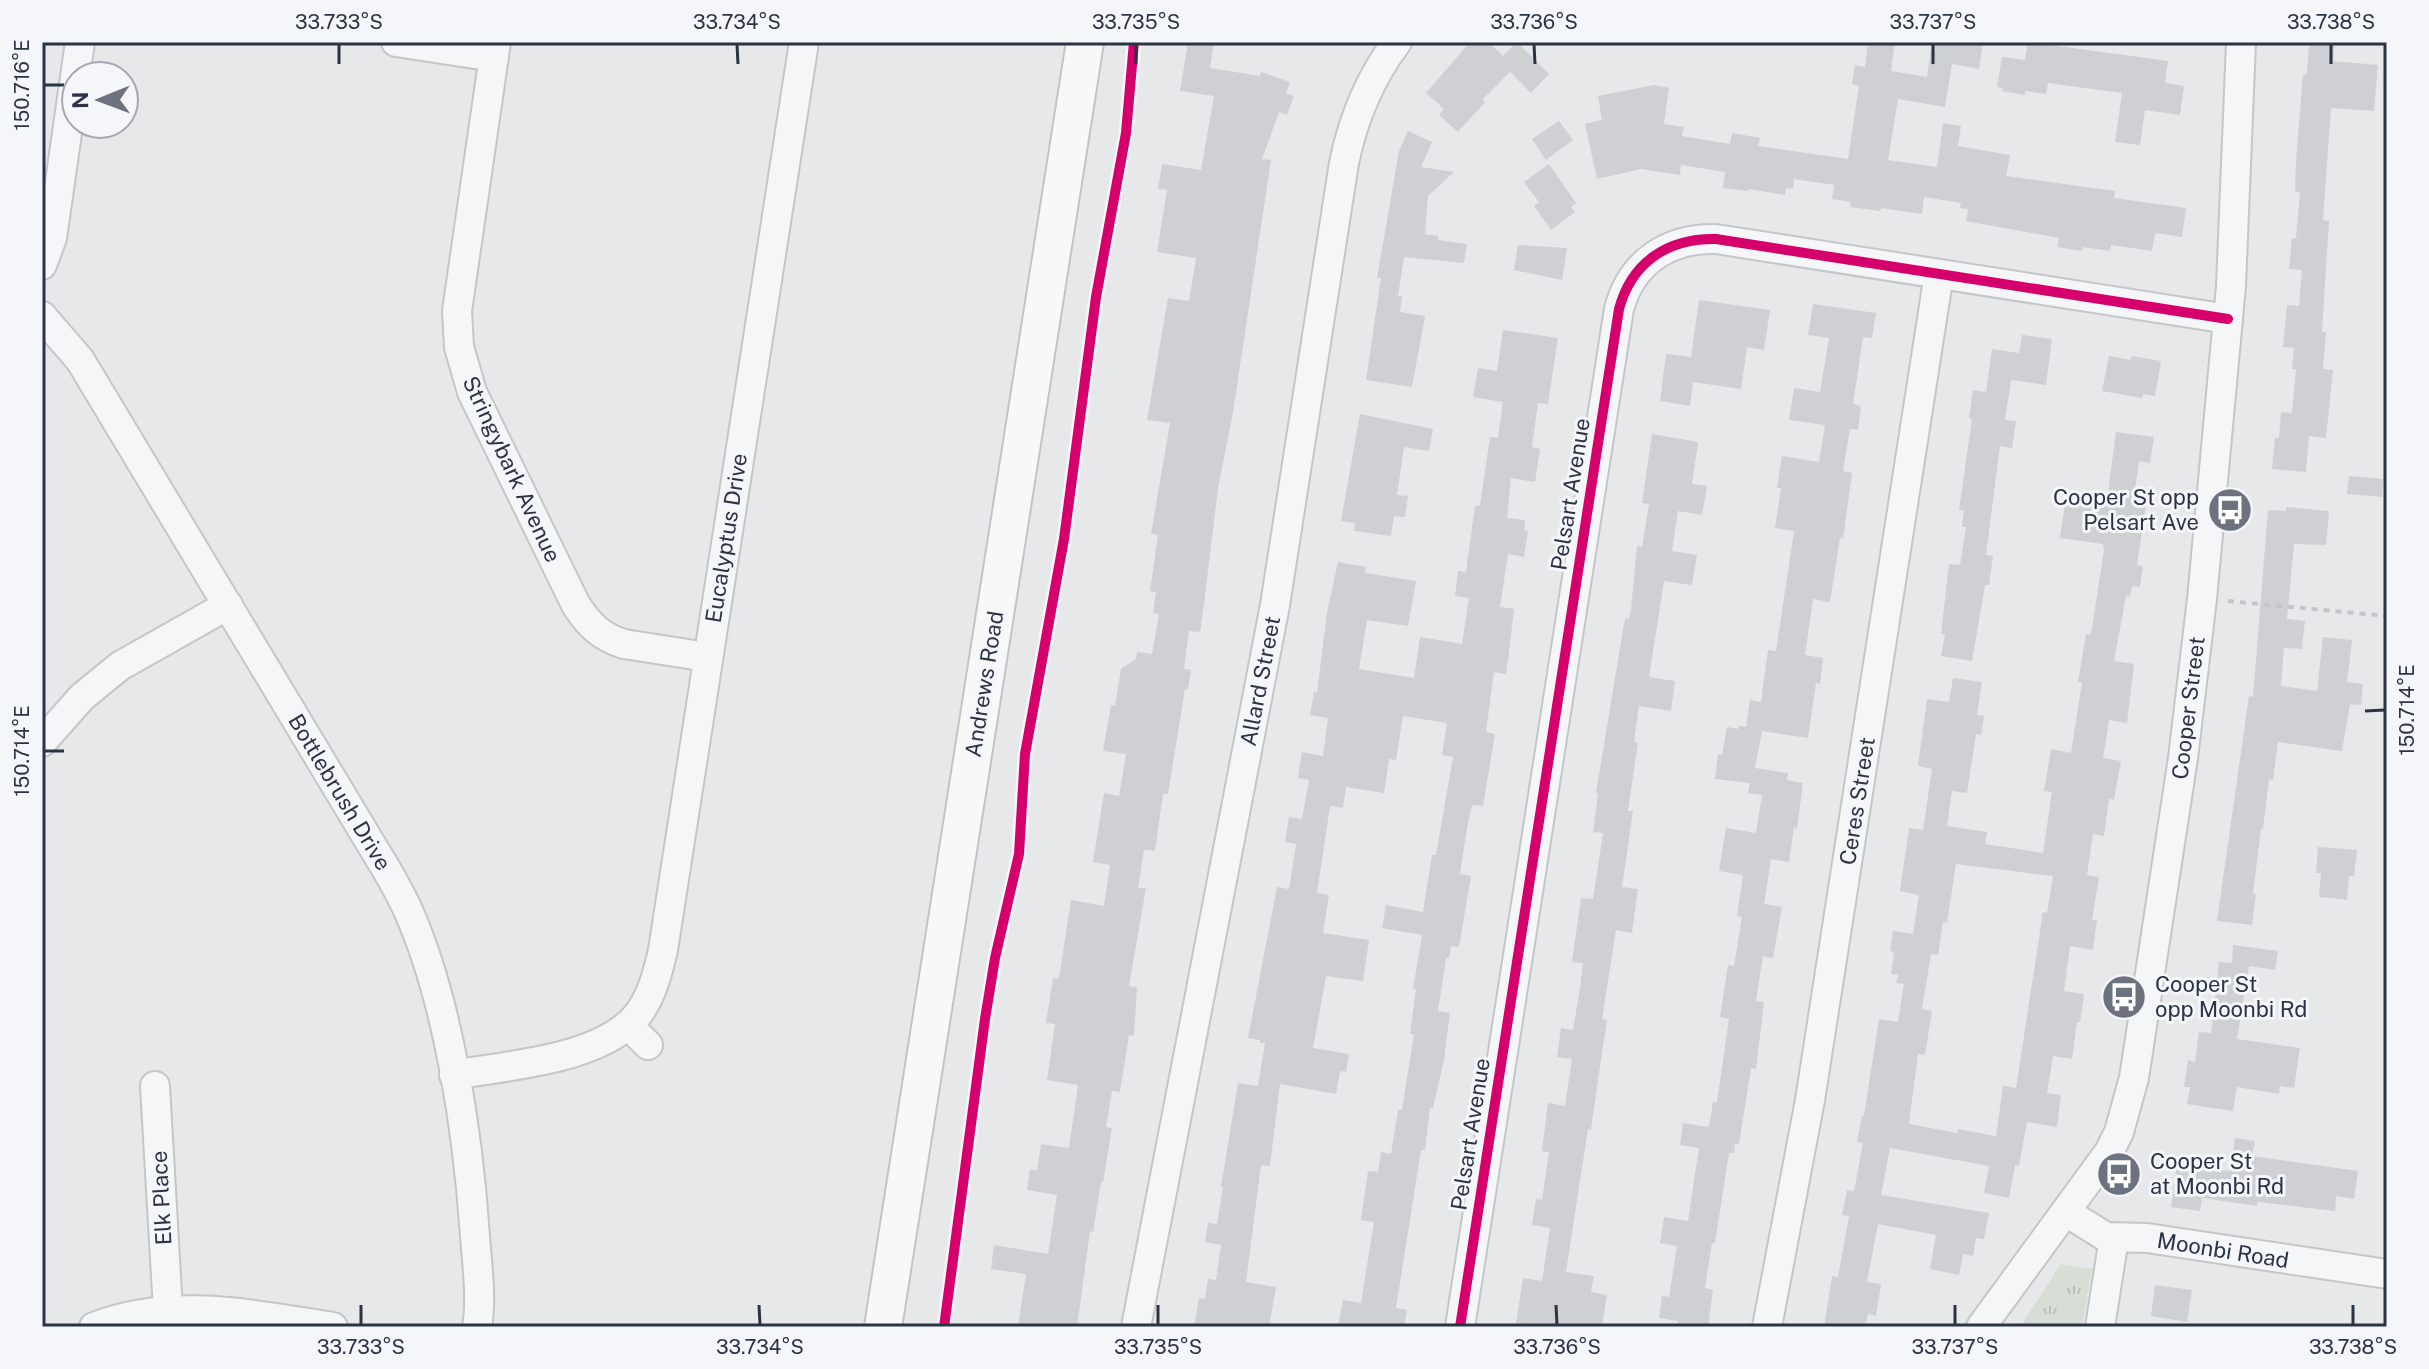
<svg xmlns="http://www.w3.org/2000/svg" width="2429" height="1369" font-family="'Public Sans',sans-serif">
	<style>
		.park { fill: url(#park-tufts) }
		.building { fill: #ced0d3; fill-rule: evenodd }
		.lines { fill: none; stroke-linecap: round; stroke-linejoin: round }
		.minor-casing { stroke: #c4c6c8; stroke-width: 32 }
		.major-casing { stroke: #c2c5c8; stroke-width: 40 }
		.path { stroke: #c5c6ca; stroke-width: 4; stroke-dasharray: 6 6; stroke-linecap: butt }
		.minor { stroke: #f5f6f7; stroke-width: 28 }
		.major { stroke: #f8f8f8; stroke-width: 36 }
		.cycleway-casing { stroke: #f4f6f9; stroke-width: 15 }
		.cycleway { stroke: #d6006c; stroke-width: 10 }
		.ticks { fill: none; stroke: #2b3445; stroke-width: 3 }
		.labels { text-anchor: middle; stroke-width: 6; stroke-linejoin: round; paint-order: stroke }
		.street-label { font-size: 22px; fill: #2b3445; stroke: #f4f6f9 }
		.poi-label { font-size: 22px; fill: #2b3445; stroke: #f4f6f9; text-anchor: start }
		.neatline { fill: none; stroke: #2b3445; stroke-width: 3 }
		.ticks-label { font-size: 20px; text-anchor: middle; fill: #2b3445 }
	</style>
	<defs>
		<pattern id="park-tufts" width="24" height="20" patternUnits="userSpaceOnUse" patternTransform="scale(2)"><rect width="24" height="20" fill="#d6ded6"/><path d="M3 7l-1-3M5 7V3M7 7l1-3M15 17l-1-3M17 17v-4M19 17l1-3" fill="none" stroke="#b8bfb9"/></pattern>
	</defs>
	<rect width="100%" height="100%" fill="#e6e8ea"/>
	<path class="park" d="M2061 1264 2092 1269 2082 1327H2020Z"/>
	<g class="building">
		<path d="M1188 42H1214L1210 68 1260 76 1261 72 1290 82 1286 93 1294 96 1287 115 1279 112 1262 159 1271 160 1233 412 1218 488 1204 604 1200 632 1189 631 1184 669 1191 670 1188 689H1185L1168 794H1163L1155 851 1144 850 1138 888H1146L1129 986 1137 987 1134 1036 1129 1035 1120 1092 1112 1091 1106 1127 1112 1128 1103 1182H1101L1093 1232 1090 1231 1077 1327H1018L1026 1274 991 1269 994 1245 1048 1254 1057 1195 1027 1190 1030 1169 1037 1171 1041 1144 1069 1148 1078 1085 1047 1080 1055 1024 1046 1023 1053 978 1059 979 1071 900 1104 906 1110 865 1093 862 1104 793 1119 796 1126 754 1103 751 1111 705 1115 706 1121 669 1136 659 1137 652 1152 654 1159 614 1153 613 1156 592 1150 591 1158 535 1151 534 1170 423 1147 420 1168 298 1189 301 1196 258 1157 252 1167 190 1158 189 1162 164 1201 170 1214 96 1180 91Z"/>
		<path d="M1470 42H1489L1503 56 1517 42 1549 74 1531 93 1510 72 1482 100 1485 102 1458 132 1439 115 1444 109 1426 93Z"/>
		<path d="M1868 42H1895L1891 71 1927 77 1932 42H1983L1979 69 1952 64 1945 107 1898 99 1888 160 1937 167 1943 123 1961 126 1958 146 2010 155 2006 176 2115 191 2114 198 2186 208 2182 237 2155 233 2152 251 2111 245 2110 251 2083 247 2082 251 2057 247 2059 238 1966 221 1968 209 1960 208 1961 203 1924 197 1922 214 1881 208 1880 211 1850 207 1851 202 1832 199 1834 185 1794 179 1793 189 1786 188 1785 195 1749 189 1748 191 1723 188 1725 172 1681 165 1680 175 1641 169 1597 179 1585 124 1602 120 1598 96 1654 85 1669 88 1664 124 1684 127 1682 136 1730 144 1732 133 1760 138 1758 146 1848 159 1859 86 1852 84 1855 65 1865 67Z"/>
		<path d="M2028 42 2168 61 2165 83 2184 86 2180 115 2145 110 2140 145 2115 142 2122 93 2048 83 2046 94 2025 91V95L2002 91 2003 88 1997 87 2002 57 2025 60Z"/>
		<path d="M2309 42H2335L2333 61 2378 65 2374 111 2331 108 2323 220 2329 221 2322 332H2326L2323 369 2333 370 2326 438 2309 436 2306 472 2272 469 2275 438H2279L2281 412 2292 413 2296 369H2292L2294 348 2283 347 2287 305 2299 306 2302 270 2289 269 2292 238H2296L2300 192 2295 191 2296 160 2303 74 2307 75Z"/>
		<path d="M1559 121 1573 140 1546 160 1532 139Z"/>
		<path d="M1408 131 1432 142 1421 167 1454 172 1428 196 1425 234 1438 236V240L1467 244 1464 263 1404 257 1398 296H1402L1400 312 1425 316 1412 387 1366 380 1381 278H1377L1399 151Z"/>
		<path d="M1549 164 1576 203 1571 207 1575 212 1551 230 1534 206 1539 202 1524 182Z"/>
		<path d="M1518 245 1567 248 1562 280 1514 270Z"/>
		<path d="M1699 300 1770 310 1764 350 1747 347 1741 389 1693 382 1690 406 1660 401 1666 354 1691 357Z"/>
		<path d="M1813 304 1876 313 1872 338 1863 337 1853 404 1861 406 1858 430 1850 429 1843 471 1852 473 1843 539 1840 538 1830 602 1813 599 1805 655 1823 658 1820 684 1816 683 1808 738 1762 731 1755 768 1788 773 1787 780 1803 783 1797 829 1794 828 1789 862 1771 859 1764 904 1782 907 1773 958 1763 956 1756 1001 1764 1002 1756 1069 1751 1068 1739 1144H1735L1734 1153H1729L1715 1243H1712L1705 1288 1713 1290 1708 1327H1677L1678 1321 1659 1318 1662 1296 1669 1297 1677 1246 1660 1243 1664 1217 1688 1221 1699 1148 1680 1145 1683 1123 1709 1127 1713 1102H1717L1729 1019 1720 1017 1728 965 1734 966 1742 917 1737 916 1743 875 1719 871 1726 828 1756 833 1762 795 1748 793 1750 783 1715 779 1718 754 1722 755 1727 727 1738 729 1739 726 1746 727 1750 700 1761 702 1768 650 1776 651 1794 531 1775 528 1781 488H1777L1782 456 1819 462 1825 425 1789 420 1794 388 1820 392 1829 338 1808 335Z"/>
		<path d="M1503 330 1558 338 1548 404 1538 403 1532 447 1540 449 1535 482 1511 478 1507 518 1525 520 1524 530 1528 531 1524 557 1508 554 1500 607 1514 609 1509 652 1506 674 1494 672 1486 732 1495 734 1483 806 1472 805 1467 828 1460 874 1471 876 1459 947 1451 946 1449 958H1446L1438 1011 1450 1013 1444 1060 1433 1108H1430L1425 1150H1421L1396 1308 1407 1310 1404 1327H1338L1343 1300 1361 1303 1374 1222 1361 1220 1368 1171 1378 1172 1381 1152 1391 1154 1398 1110H1402L1414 1034H1410L1416 989H1413L1422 935 1382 928 1386 905 1423 912 1432 855H1436L1453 757 1442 755 1447 723 1403 716 1396 760 1389 759 1384 793 1346 787 1343 808 1330 806 1317 893 1329 895 1323 933 1369 940 1363 981 1326 976 1313 1048 1349 1054 1346 1072 1340 1071 1336 1094 1280 1084 1270 1166 1261 1165 1246 1282 1276 1287 1269 1327H1194L1199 1298 1205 1299 1208 1279 1216 1280 1221 1245 1205 1242 1208 1223 1217 1224 1223 1187H1221L1238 1083 1258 1086 1265 1043H1260V1040L1248 1038 1277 887 1289 889 1296 844 1285 842 1289 817 1302 819 1309 780 1298 778 1302 752 1323 756 1328 718 1310 715 1314 692 1317 693 1327 613 1338 562 1366 567 1365 573 1416 581 1408 626 1367 620 1359 669 1414 678 1420 637 1462 644 1469 598 1455 596 1458 571 1466 572 1475 506 1480 505 1490 437 1498 438 1503 402 1473 397 1478 368 1497 371Z"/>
		<path d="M2022 335 2052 339 2046 385 2011 380 2005 420 2016 421 2012 448 2000 446 1986 555 1993 556 1989 585H1985L1972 661 1941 656 1945 634H1941L1949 564 1960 565 1966 527H1962L1964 510H1959L1972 419 1969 418 1973 390 1986 392 1992 349 2019 353Z"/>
		<path d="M2109 356 2131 360V356L2161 361 2155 396 2143 394 2142 398 2102 391Z"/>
		<path d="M1360 414 1433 429 1429 451 1404 447 1397 495 1408 496 1405 517 1394 516 1391 536 1354 531 1355 523 1341 521Z"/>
		<path d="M2116 432 2154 437 2150 463 2139 461 2133 504 2146 505 2137 565 2143 566 2140 587 2132 586 2130 597 2126 596 2114 661 2134 664 2127 723 2109 720 2103 758 2121 761 2114 800 2109 799 2104 836 2093 834 2087 875 2099 877 2092 920H2097L2093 950 2070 946 2064 991 2084 994 2080 1022H2077L2072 1059 2053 1056 2047 1093 2061 1095 2057 1127 2027 1122 2019 1166 2015 1165 2009 1198 1984 1193 1989 1166 1890 1148 1881 1195 1989 1213 1984 1239 1976 1238 1973 1256 1963 1254 1959 1275 1930 1269 1936 1235 1878 1224 1867 1282 1881 1284 1876 1316 1868 1314 1865 1327H1824L1832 1276 1838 1277 1849 1216 1842 1215 1847 1190 1854 1191 1863 1143 1857 1142 1862 1116H1864L1879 1019 1898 1022 1904 984 1896 983 1898 975 1891 974 1894 952 1890 951 1893 931 1913 934 1919 895 1900 891 1909 828 1923 830 1932 769 1918 766 1927 699 1949 702 1953 678 1982 682 1977 715 1984 716 1981 735 1976 734 1967 793 1952 791 1947 826 1987 832 1985 844 2043 853 2052 792 2044 791 2051 749 2071 753 2082 682H2078L2086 634 2091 635 2104 550 2103 544 2060 538 2066 497 2103 502 2104 499 2107 500ZM1956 864 2053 876 2047 913 2043 912 2016 1088 2003 1086 1996 1136 1958 1129 1957 1133 1909 1124 1918 1054 1925 1055 1932 1011 1922 1009 1931 954 1938 955 1943 922 1947 923Z"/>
		<path d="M1652 434 1698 442 1692 484 1707 486 1702 515 1678 511 1672 551 1697 555 1692 585 1664 581 1649 677 1675 681 1671 711 1639 706 1634 742 1638 743 1628 811H1633L1622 887 1638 889 1632 933 1616 930 1602 1019 1607 1020 1599 1073 1591 1129H1588L1566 1272 1594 1276 1591 1292 1607 1295 1602 1327H1543L1516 1323 1523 1278 1542 1281 1550 1228 1532 1225 1536 1199 1542 1200 1549 1152 1542 1151 1548 1103 1565 1106 1572 1059 1557 1057 1561 1028 1573 1030 1580 988 1583 963 1572 962 1581 898 1593 899 1603 833 1593 832 1598 793H1596L1625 618 1629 619 1631 609 1637 546 1642 547 1649 504 1642 503Z"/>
		<path d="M2349 476 2383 479 2382 497 2347 494Z"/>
		<path d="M2286 507 2329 511 2326 545 2294 544 2287 619 2305 621 2302 649 2284 648 2281 686 2317 691 2323 637 2352 640 2347 682 2363 684 2361 705 2350 704 2342 751 2278 742 2273 780 2269 779 2263 829H2261L2253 894H2256L2252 925 2217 921 2249 696 2253 697 2268 510 2286 511Z"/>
		<path d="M2318 847 2357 850 2354 876H2349L2347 900 2319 897 2321 873H2316Z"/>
		<path d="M2233 945 2278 951 2275 970 2249 966 2237 1039 2300 1048 2294 1088 2280 1086 2279 1094 2237 1087 2233 1111 2187 1104 2190 1087H2184L2188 1060 2195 1062 2199 1032 2211 1033 2219 962 2232 963Z"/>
		<path d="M2235 1138 2255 1141 2252 1156 2358 1171 2354 1199 2336 1196 2335 1211 2258 1202 2257 1206 2202 1198 2200 1211 2171 1207 2177 1164 2230 1171Z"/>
		<path d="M2155 1285 2192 1290 2187 1322 2151 1316Z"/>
	</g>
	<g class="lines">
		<g class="minor-casing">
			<g id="minor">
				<path d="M396 42 494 57"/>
				<path d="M496 42 457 311 459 347 472 392 576 605C589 625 601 637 624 644L707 657"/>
				<path d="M42 265 52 238 80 42"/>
				<path d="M42 316 80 360 374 849C386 868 397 887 407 908 449 1001 468 1134 475 1236 477 1265 482 1298 477 1327"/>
				<path d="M42 742 82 697 120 666 228 605"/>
				<path d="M628 1025 648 1045"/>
				<path d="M454 1075C508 1065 604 1060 639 1013 652 995 658 972 663 950L804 42"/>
				<path d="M155 1086 168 1311"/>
				<path d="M2066 1212 2106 1237 2147 1238 2387 1274"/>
				<path d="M94 1327C171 1296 255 1315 333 1327"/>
				<path d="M1136 1327 1275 605 1344 163C1353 119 1370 78 1397 42"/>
				<path d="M1460 1327 1619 309C1632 261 1669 238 1716 239L2228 319"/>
				<path d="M1767 1327 1810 1100 1939 274"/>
				<path d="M1981 1327 2109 1152 2119 1132 2134 1078 2183 758 2202 599 2231 286 2241 42"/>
				<path d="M2100 1327 2114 1238"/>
			</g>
		</g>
		<g class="major-casing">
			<path id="major" d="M883 1327 1085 42"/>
		</g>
		<path class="path" d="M2228 601 2387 616"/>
		<use href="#minor" class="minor"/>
		<use href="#major" class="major"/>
		<g class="cycleway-casing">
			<g id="cycleway">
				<path d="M944 1327 985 1019 995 958 1019 854 1025 754 1064 539 1096 297 1126 133 1134 42"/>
				<path d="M1460 1327 1619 309C1632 261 1669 238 1716 239L2228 319"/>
			</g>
		</g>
		<use href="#cycleway" class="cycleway"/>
	</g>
	<path class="ticks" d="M339 44V64M737 44 738 64M1136 44V64M1534 44 1535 64M1933 44V64M2331 44V64M44 85H64M2365 711 2385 710M44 751H64M361 1305V1325M759 1305 760 1325M1158 1305V1325M1556 1305 1557 1325M1955 1305V1325M2353 1305V1325"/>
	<defs>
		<g id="bus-disc" transform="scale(2.3)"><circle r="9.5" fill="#6c737f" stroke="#f4f6f9"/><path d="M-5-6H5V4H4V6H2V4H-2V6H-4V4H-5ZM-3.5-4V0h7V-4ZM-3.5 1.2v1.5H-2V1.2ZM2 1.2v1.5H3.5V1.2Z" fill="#fff"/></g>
	</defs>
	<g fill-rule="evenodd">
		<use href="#bus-disc" x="2230" y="510"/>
		<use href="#bus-disc" x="2124" y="997"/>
		<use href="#bus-disc" x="2119" y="1174"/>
	</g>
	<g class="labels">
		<g class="street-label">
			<text transform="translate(512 469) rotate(65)" y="8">Stringybark Avenue</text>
			<text transform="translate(1570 494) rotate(-81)" y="8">Pelsart Avenue</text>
			<text transform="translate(726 538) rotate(-81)" y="8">Eucalyptus Drive</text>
			<text transform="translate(1260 681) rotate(-79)" y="8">Allard Street</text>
			<text transform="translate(984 684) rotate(-81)" y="8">Andrews Road</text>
			<text transform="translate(2188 708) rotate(-83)" y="8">Cooper Street</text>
			<text transform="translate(340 792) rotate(59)" y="8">Bottlebrush Drive</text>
			<text transform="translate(1857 801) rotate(-81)" y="8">Ceres Street</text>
			<text transform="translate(1470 1134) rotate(-81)" y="8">Pelsart Avenue</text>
			<text transform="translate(161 1198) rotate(-93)" y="8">Elk Place</text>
			<text transform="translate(2223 1250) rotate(9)" y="8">Moonbi Road</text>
		</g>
		<g class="poi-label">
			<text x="2199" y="505" text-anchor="end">Cooper St opp<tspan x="2199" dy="25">Pelsart Ave</tspan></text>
			<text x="2155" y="992">Cooper St<tspan x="2155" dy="25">opp Moonbi Rd</tspan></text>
			<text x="2150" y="1169">Cooper St<tspan x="2150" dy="25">at Moonbi Rd</tspan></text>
		</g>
	</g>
	<rect width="2429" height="1369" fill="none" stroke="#f4f6f9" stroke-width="88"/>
	<g transform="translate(100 100) rotate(269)"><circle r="38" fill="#f4f6f9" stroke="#a4a8b1" stroke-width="2"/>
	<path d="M0-6L14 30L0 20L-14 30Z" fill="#6c737f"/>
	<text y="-12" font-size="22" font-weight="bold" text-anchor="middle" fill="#2b3445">N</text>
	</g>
	<rect x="44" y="44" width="2341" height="1281" class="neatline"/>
	<g class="ticks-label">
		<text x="339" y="29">33.733°S</text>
		<text x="737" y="29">33.734°S</text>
		<text x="1136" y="29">33.735°S</text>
		<text x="1534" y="29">33.736°S</text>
		<text x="1933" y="29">33.737°S</text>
		<text x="2331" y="29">33.738°S</text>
		<text transform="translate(22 85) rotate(-90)" y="7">150.716°E</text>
		<text transform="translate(2407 710) rotate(-90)" y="7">150.714°E</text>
		<text transform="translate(22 751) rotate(-90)" y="7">150.714°E</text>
		<text x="361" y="1354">33.733°S</text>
		<text x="760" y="1354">33.734°S</text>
		<text x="1158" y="1354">33.735°S</text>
		<text x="1557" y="1354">33.736°S</text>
		<text x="1955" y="1354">33.737°S</text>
		<text x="2353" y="1354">33.738°S</text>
	</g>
</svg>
